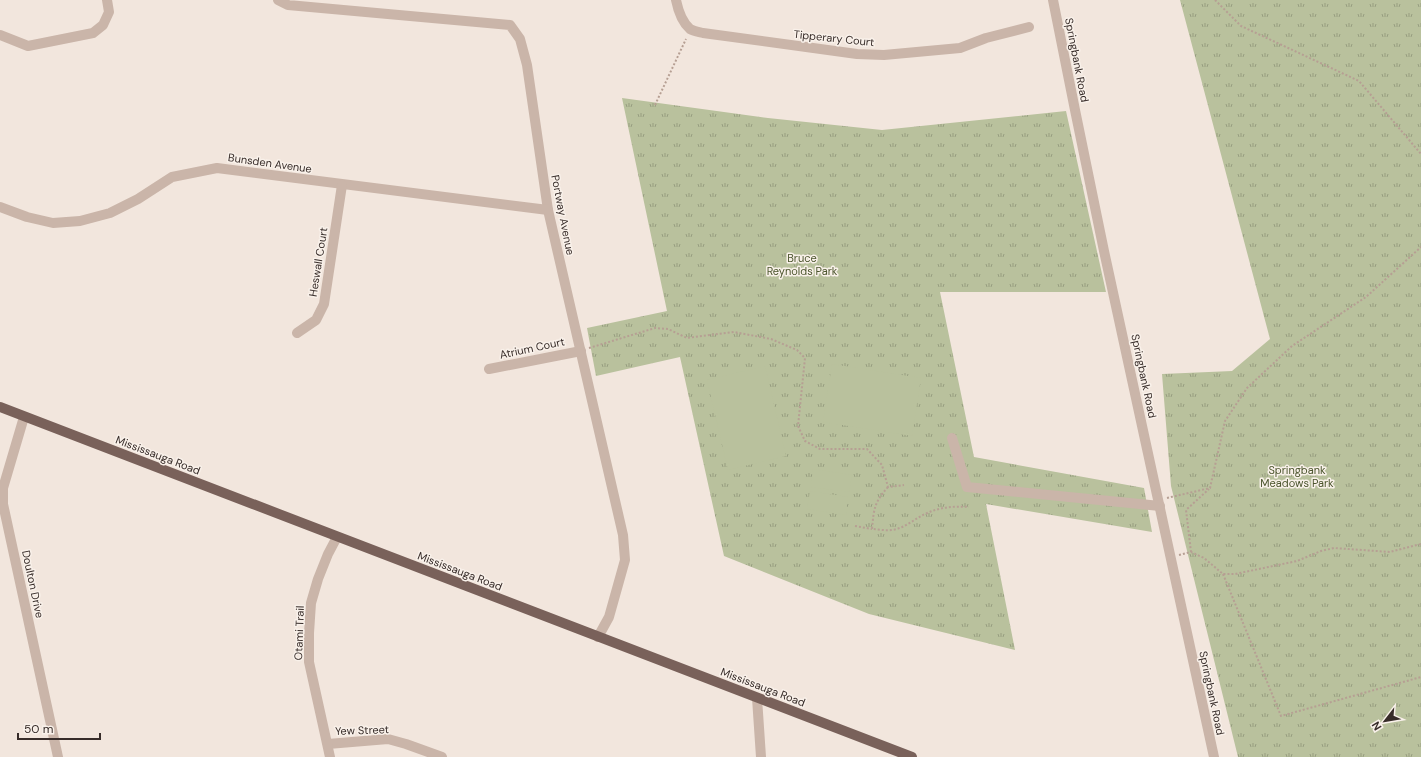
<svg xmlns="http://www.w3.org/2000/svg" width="1421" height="757" font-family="'DM Sans',sans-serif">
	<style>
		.grass { fill: url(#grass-tufts) }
		.pitch { fill: #b9c19d }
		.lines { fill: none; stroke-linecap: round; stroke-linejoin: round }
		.path { stroke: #b69f93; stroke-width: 2; stroke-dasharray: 2 2; stroke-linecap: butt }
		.minor { stroke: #cab5a9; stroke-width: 10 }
		.major { stroke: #79615a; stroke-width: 10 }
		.labels { text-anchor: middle; stroke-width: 3; stroke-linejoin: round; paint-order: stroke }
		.street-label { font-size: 11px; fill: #372c29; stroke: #f9f1ea }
		.park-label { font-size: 11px; fill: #4b552d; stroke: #f9f1ea }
	</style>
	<defs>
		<pattern id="grass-tufts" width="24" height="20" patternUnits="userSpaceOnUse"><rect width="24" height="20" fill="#b9c19d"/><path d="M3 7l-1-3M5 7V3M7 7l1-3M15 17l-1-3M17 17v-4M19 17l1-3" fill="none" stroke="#979d80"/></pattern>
	</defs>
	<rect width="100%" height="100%" fill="#f2e6dd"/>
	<g class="grass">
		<path d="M1180 0H1421V757H1238L1171 486 1162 374 1232 371 1270 339Z"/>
		<path d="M622 98 768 118 882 130 1066 111 1106 292H940L974 457 1144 488 1152 532 986 504 1015 650 869 614 724 556 680 357 596 376 587 328 667 311Z"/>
	</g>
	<g class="pitch">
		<path d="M832 364 921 378 912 436 823 422Z"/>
		<path d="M765 366 786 456 728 470 707 380Z"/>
		<path d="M813 469 852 475 849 492 811 487Z"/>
		<path d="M810 491 848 497 846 515 807 509Z"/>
	</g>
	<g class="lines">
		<g class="path">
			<path d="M1215 0 1241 26 1359 81 1421 154"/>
			<path d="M655 105 686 39"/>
			<path d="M589 348 655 328 668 329 687 338 734 332 771 339 797 350 805 358 798 426 805 441 820 449H867L882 465 888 487 904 485"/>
			<path d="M888 487C874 503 874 508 872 529 878 529 885 531 891 530 904 529 914 519 925 514 940 507 953 506 969 507"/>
			<path d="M1167 498 1210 488 1225 421 1247 388 1292 346 1366 297 1421 247"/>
			<path d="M855 526 872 529"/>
			<path d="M1191 552 1186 510 1209 489"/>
			<path d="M1179 555 1191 552 1204 558 1223 574H1235L1297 561 1321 551 1334 548 1390 552 1421 544"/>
			<path d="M1223 574 1281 716 1421 677"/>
		</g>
		<g class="minor">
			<path d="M278 0 288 5 510 25 520 39 527 65 548 210 623 535 625 560 609 617 598 637"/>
			<path d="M676 0C678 10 682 22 690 29 693 31 699 32 703 33L857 54 884 55 960 48 986 38 1029 27"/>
			<path d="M1053 0 1075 110 1104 251 1214 757"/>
			<path d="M0 35 28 46 93 33 103 25 109 12 107 0"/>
			<path d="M0 207 27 217 53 223 80 221 110 213 138 199 172 177 217 168 548 210"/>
			<path d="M297 333 316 320 324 304 342 185"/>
			<path d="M489 369 581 351"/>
			<path d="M24 417 3 488V504L58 757"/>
			<path d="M952 438 967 487 1160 506"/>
			<path d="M757 698 761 757"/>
			<path d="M328 744 388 739 406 744 442 757"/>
			<path d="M330 757 309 662V633L311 603 318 579 328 554 337 537"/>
		</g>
		<path class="major" d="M0 407 912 757"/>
	</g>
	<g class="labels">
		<g class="street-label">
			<text transform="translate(834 38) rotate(6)" y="4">Tipperary Court</text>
			<text transform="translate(1077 60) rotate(79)" y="4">Springbank Road</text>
			<text transform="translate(270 163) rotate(8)" y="4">Bunsden Avenue</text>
			<text transform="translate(563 215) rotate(79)" y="4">Portway Avenue</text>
			<text transform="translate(318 262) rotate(-81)" y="4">Heswall Court</text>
			<text transform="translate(532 348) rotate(-12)" y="4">Atrium Court</text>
			<text transform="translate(1144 376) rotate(78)" y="4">Springbank Road</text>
			<text transform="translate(158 455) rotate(21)" y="4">Mississauga Road</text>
			<text transform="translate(460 571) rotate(21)" y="4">Mississauga Road</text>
			<text transform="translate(33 584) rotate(78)" y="4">Doulton Drive</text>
			<text transform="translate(299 633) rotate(-88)" y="4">Otami Trail</text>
			<text transform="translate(763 687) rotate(21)" y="4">Mississauga Road</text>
			<text transform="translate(1212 693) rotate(78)" y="4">Springbank Road</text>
			<text transform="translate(362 730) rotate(-2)" y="4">Yew Street</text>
		</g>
		<g class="park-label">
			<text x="802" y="262">Bruce<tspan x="802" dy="13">Reynolds Park</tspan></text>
			<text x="1297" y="474">Springbank<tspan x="1297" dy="13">Meadows Park</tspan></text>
		</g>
	</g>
	<g transform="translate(1385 721) rotate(239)" stroke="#f9f1ea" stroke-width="3" paint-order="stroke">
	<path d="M0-3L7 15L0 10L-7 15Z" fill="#372c29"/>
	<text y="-6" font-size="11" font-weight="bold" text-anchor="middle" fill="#372c29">N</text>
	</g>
	<path d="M18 733v6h82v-6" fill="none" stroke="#372c29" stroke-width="2"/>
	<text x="24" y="733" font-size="12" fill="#372c29" stroke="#f9f1ea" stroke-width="3" paint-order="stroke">50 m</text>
</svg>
